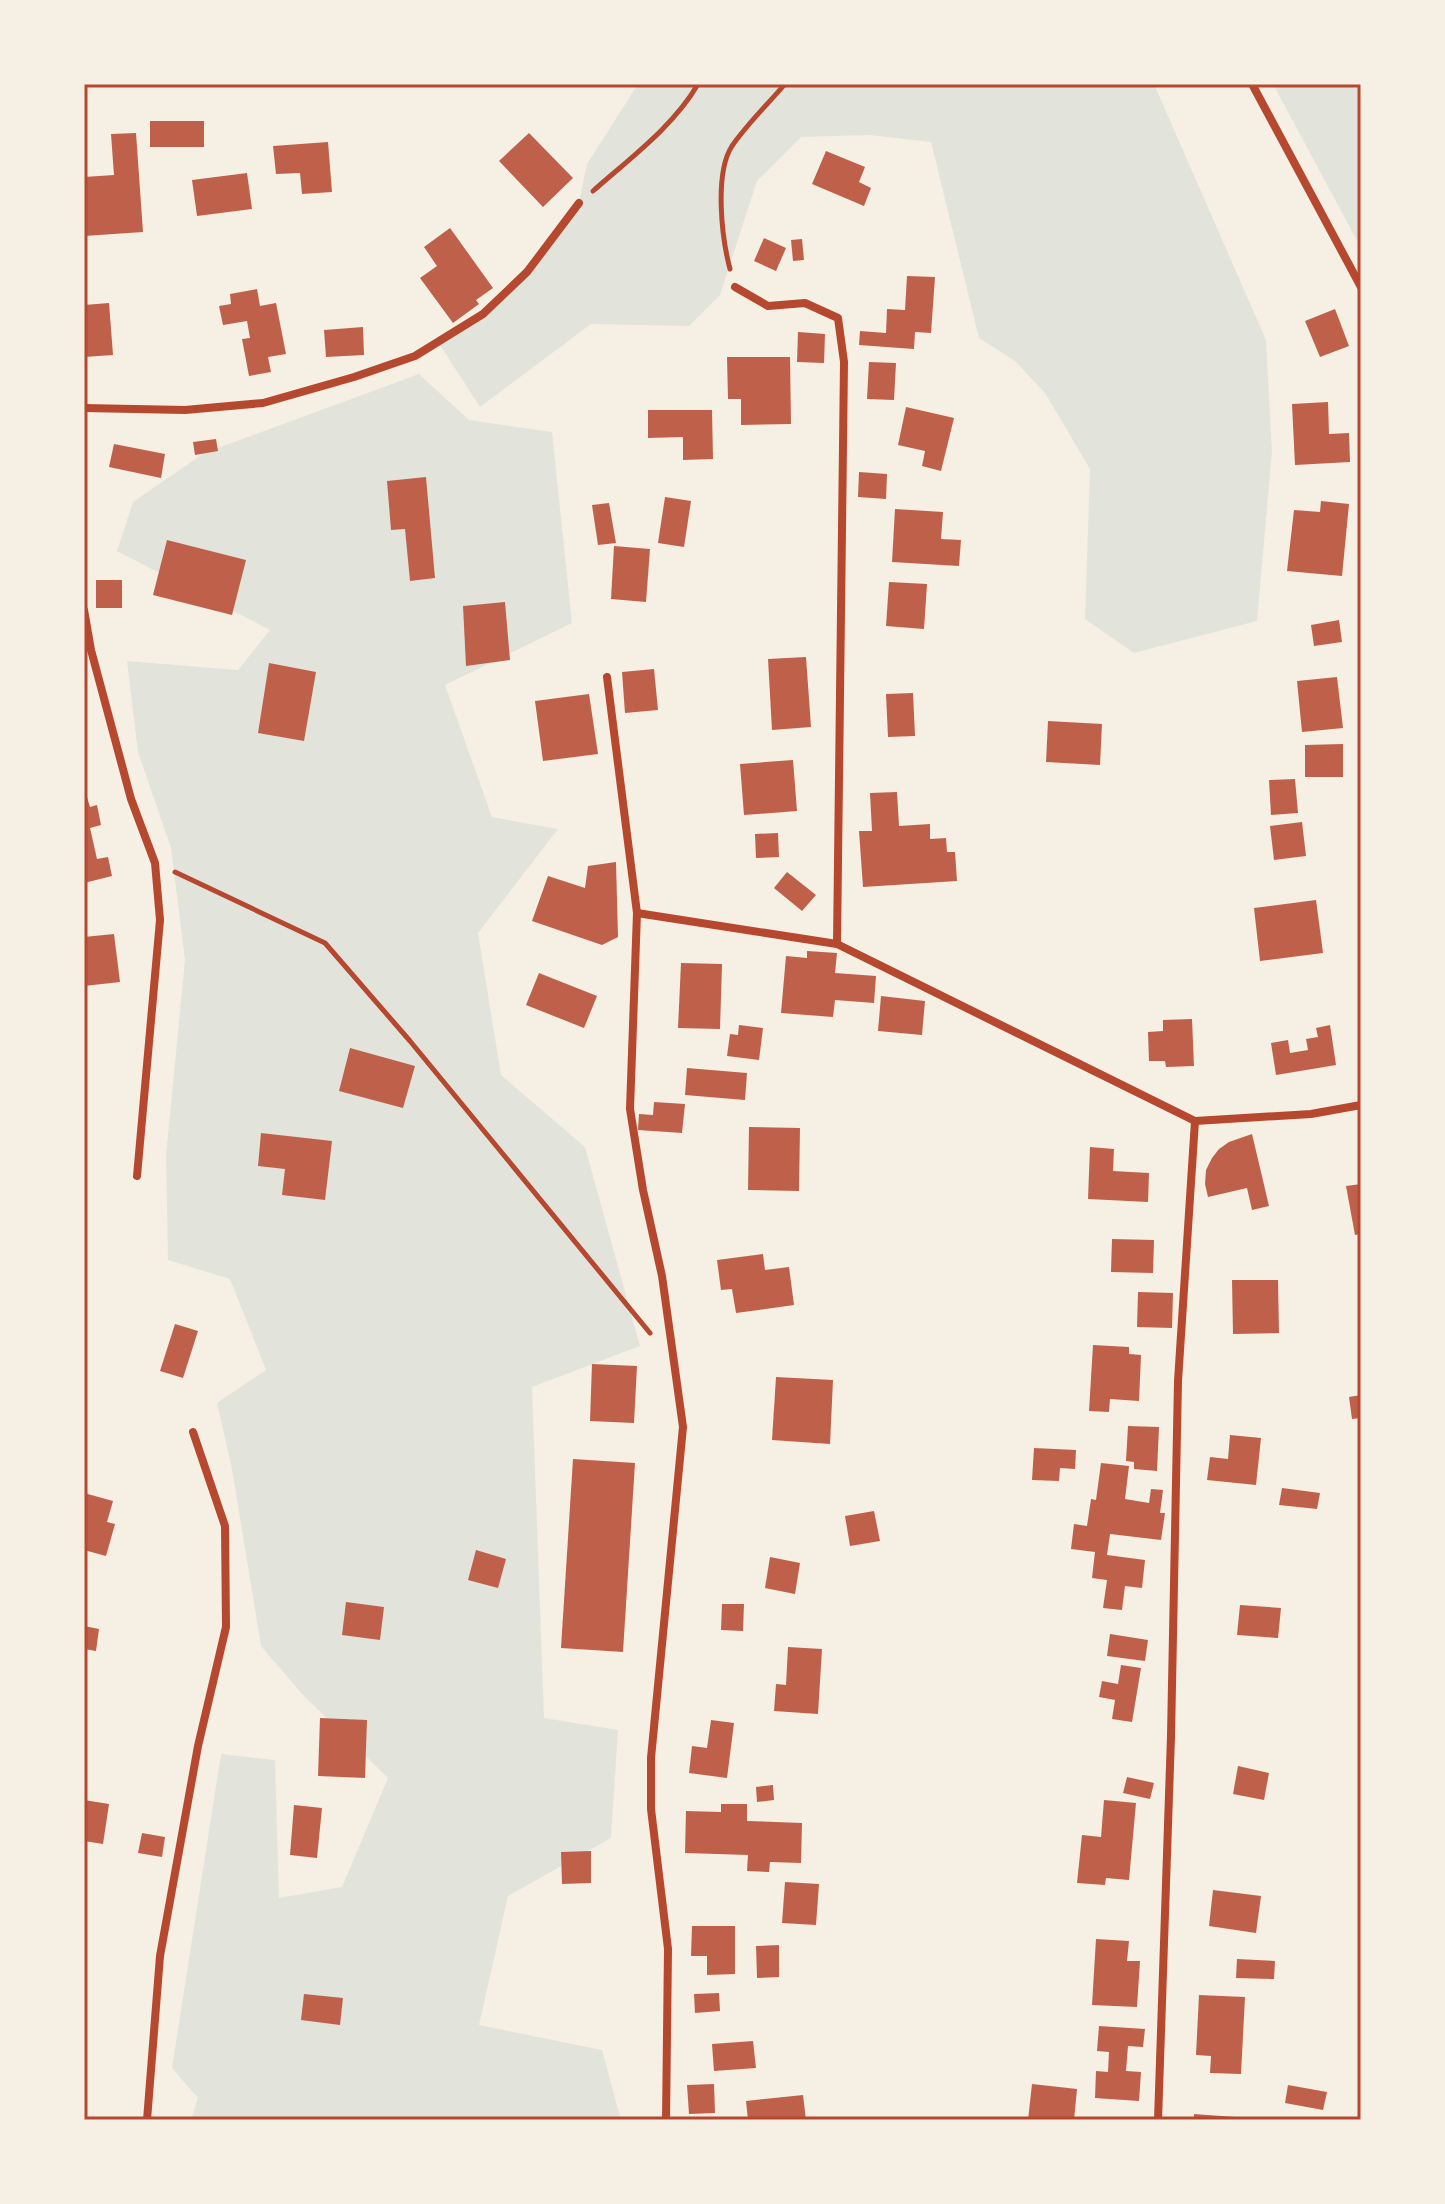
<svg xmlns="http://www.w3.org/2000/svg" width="1445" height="2204" font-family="Barlow,sans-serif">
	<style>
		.green { fill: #e2e4dc }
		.building { fill: #bf614a }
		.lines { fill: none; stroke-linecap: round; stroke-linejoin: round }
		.path { stroke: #b5482f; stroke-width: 5 }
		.minor { stroke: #b5482f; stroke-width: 8 }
		.neatline { fill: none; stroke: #b5482f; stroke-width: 3 }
	</style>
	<rect width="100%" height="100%" fill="#f6efe4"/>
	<g class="green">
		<path d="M638 84H1154L1266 340 1272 451 1257 621 1134 653 1085 619 1090 469 1045 393 1015 361 979 338 931 142 869 135 801 137 757 181 720 295 689 326 591 324 480 407 438 342 483 314 527 272 579 203 587 164Z"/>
		<path d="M1273 84H1361V248Z"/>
		<path d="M419 374 469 420 552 432 572 623 445 685 492 817 558 829 478 933 501 1075 585 1147 640 1346 532 1387 544 1718 618 1730 611 1838 508 1896 479 2025 602 2050 621 2120H191L198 2098 172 2068 221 1754 275 1760 279 1898 342 1887 388 1778 301 1693 261 1646 232 1469 217 1403 266 1370 230 1279 168 1260 166 1155 185 960 171 848 138 752 127 661 238 670 270 630 117 551 133 502 204 453Z"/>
	</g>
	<g class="building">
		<rect x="150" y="121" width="54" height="26"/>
		<path d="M136 133 143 232 84 236V177L114 175 111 134Z"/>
		<path d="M529 133 573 178 543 207 499 161Z"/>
		<path d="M328 142 332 192 302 194 300 173 276 174 273 146Z"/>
		<path d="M826 151 865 167 859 182 871 188 864 206 812 184Z"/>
		<path d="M247 173 252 209 197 216 192 180Z"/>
		<path d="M450 228 493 288 476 300 479 304 453 323 420 278 437 266 424 247Z"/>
		<path d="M764 238 786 248 776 271 754 261Z"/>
		<path d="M802 239 804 260 793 261 791 240Z"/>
		<path d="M907 276 935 277 931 333 915 332 914 349 859 345 860 331 886 333 887 309 905 310Z"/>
		<path d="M257 289 260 306 276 303 286 354 268 357 271 372 249 376 242 339 250 338 247 321 223 325 219 306 231 304 230 294Z"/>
		<path d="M109 303 113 355 84 357V305Z"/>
		<path d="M1335 309 1349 346 1320 357 1305 321Z"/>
		<path d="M363 327 364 355 326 357 324 330Z"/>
		<path d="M798 332 825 334 824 363 797 362Z"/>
		<path d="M727 357H790L791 424 741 425V399H728Z"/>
		<path d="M869 362 896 363 894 400 867 399Z"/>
		<path d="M1328 402 1329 434 1349 433 1350 462 1295 465 1292 404Z"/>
		<path d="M906 407 954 418 941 471 922 466 925 451 898 445Z"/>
		<path d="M648 410H712L713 459 683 460V437L648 438Z"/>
		<path d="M216 439 218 451 195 455 193 442Z"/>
		<path d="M114 444 165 454 161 478 109 467Z"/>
		<path d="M859 472 887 474 886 499 858 497Z"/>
		<path d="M426 477 435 578 410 581 405 529 391 530 387 481Z"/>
		<path d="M665 497 691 501 684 547 658 543Z"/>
		<path d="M1321 501 1349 504 1342 576 1287 571 1294 510 1320 512Z"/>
		<path d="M609 503 616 543 598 545 592 505Z"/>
		<path d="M895 509 943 512 941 539 961 540 959 566 892 562Z"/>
		<path d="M167 540 246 560 232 615 153 595Z"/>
		<path d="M614 546 650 549 646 602 611 599Z"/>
		<rect x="96" y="580" width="26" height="28"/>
		<path d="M889 582 927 584 924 629 886 626Z"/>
		<path d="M505 602 510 660 466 666 463 606Z"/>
		<path d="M1339 620 1342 642 1314 646 1311 625Z"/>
		<path d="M806 657 811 727 772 730 768 659Z"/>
		<path d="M269 663 316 672 304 741 258 733Z"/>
		<path d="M654 669 658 710 625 713 622 672Z"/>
		<path d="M1337 677 1343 728 1302 732 1297 681Z"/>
		<path d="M913 693 915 736 888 737 886 694Z"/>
		<path d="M589 694 598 754 543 761 535 701Z"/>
		<path d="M1048 721 1102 724 1100 765 1046 762Z"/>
		<path d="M1343 744V777H1305V745Z"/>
		<path d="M793 760 797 811 744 815 740 764Z"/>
		<path d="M1295 779 1298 813 1271 815 1269 780Z"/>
		<path d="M84 787 90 807 97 805 101 825 90 828 97 859 108 857 112 876 84 883Z"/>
		<path d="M897 792 899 826 930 824V839L946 838 947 852H955L957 881 863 887 859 831H872L870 793Z"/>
		<path d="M1302 822 1306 856 1274 860 1270 826Z"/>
		<path d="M778 833 779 857 756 858 755 834Z"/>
		<path d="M616 862 618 937 602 945 532 921 548 876 585 888 588 866Z"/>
		<path d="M787 872 816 895 802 911 774 888Z"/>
		<path d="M1316 900 1323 953 1260 961 1254 908Z"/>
		<path d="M114 934 120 982 84 986V937Z"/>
		<path d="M807 951 837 953 835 973 876 976 874 1003 835 1000 833 1017 781 1013 786 956 807 958Z"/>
		<path d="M681 963 722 964 720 1029 678 1028Z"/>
		<path d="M539 973 597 996 584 1028 526 1005Z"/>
		<path d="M881 996 925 1001 922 1035 878 1031Z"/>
		<path d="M1192 1019 1194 1066 1166 1067 1165 1061H1149L1148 1032 1163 1031V1020Z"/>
		<path d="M739 1025 763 1028 759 1060 727 1056 730 1034 738 1035Z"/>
		<path d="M1330 1025 1336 1065 1276 1075 1271 1043 1288 1040 1290 1053 1308 1050 1306 1039 1318 1037 1316 1028Z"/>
		<path d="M350 1048 415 1066 403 1108 339 1091Z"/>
		<path d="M687 1068 747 1073 745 1100 685 1095Z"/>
		<path d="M654 1102 685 1104 682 1133 638 1130 639 1114 653 1115Z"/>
		<path d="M749 1127 800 1128 799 1191 748 1190Z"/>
		<path d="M261 1133 332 1141 325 1200 282 1195 285 1169 258 1166Z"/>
		<path d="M1252 1134 1269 1206 1252 1210 1247 1188 1208 1197 1205 1184 1206 1170 1212 1158 1219 1149 1229 1142Z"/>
		<path d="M1090 1147 1114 1149 1113 1171 1149 1173 1148 1202 1088 1199Z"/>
		<path d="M1361 1184V1234L1355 1235 1346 1186Z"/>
		<path d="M1112 1239 1154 1240 1153 1273 1111 1272Z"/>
		<path d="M763 1254 765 1270 789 1267 794 1305 736 1313 732 1289 721 1290 717 1260Z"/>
		<path d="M1232 1280H1278L1279 1333 1233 1334Z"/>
		<path d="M1138 1292 1173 1293 1172 1328 1137 1327Z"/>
		<path d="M175 1324 198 1331 183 1378 160 1371Z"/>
		<path d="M1093 1345 1129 1347V1354L1141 1355 1139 1401 1110 1399 1109 1412 1089 1411Z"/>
		<path d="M592 1364 637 1366 634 1423 590 1421Z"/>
		<path d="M776 1377 833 1380 830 1444 772 1440Z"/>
		<path d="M1361 1395V1418L1352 1419 1349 1397Z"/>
		<path d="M1128 1426 1159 1427 1157 1471 1134 1469V1462L1126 1461Z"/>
		<path d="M1230 1435 1261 1438 1256 1485 1207 1480 1210 1457 1228 1459Z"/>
		<path d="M1034 1448 1076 1450 1075 1469 1060 1468 1059 1481 1032 1480Z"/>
		<path d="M573 1459 635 1463 623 1652 561 1648Z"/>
		<path d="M1101 1463 1129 1466 1125 1499 1149 1503 1151 1489 1163 1490 1160 1513H1165L1161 1540 1110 1534 1107 1555 1145 1560 1142 1588 1125 1586 1122 1610 1103 1608 1107 1580 1092 1578 1095 1552 1071 1549 1074 1524 1087 1526 1091 1499 1096 1500Z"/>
		<path d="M1282 1488 1320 1493 1317 1509 1279 1505Z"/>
		<path d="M84 1493 113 1501 107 1522 115 1524 106 1556 84 1550Z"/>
		<path d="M874 1511 880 1541 850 1546 845 1516Z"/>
		<path d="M476 1550 506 1559 498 1588 468 1580Z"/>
		<path d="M770 1557 800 1563 795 1594 765 1588Z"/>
		<path d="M346 1602 384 1607 380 1640 342 1635Z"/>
		<path d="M722 1604H744L743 1631 721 1630Z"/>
		<path d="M1240 1605 1281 1608 1278 1638 1237 1635Z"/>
		<path d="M84 1626 99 1629 96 1651 84 1649Z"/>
		<path d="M1110 1634 1148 1640 1145 1661 1107 1656Z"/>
		<path d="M788 1647 822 1649 818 1714 774 1711 776 1684 786 1685Z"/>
		<path d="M1121 1665 1141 1668 1132 1722 1112 1719 1115 1700 1099 1697 1102 1681 1118 1684Z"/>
		<path d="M320 1718 367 1720 365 1778 318 1776Z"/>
		<path d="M711 1720 734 1723 727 1778 689 1773 692 1746 707 1748Z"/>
		<path d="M1238 1766 1269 1773 1264 1800 1233 1794Z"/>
		<path d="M1127 1777 1154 1783 1150 1799 1123 1793Z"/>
		<path d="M773 1785 774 1800 757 1802 756 1787Z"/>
		<path d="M84 1800 109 1804 103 1844 84 1841Z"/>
		<path d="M1104 1800 1136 1803 1129 1880 1106 1878 1105 1885 1077 1883 1082 1835 1101 1837Z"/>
		<path d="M721 1804H747V1821L802 1823 801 1863 770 1862 769 1872 747 1871 748 1855 685 1853 686 1811 721 1812Z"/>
		<path d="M294 1805 322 1808 317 1858 290 1855Z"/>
		<path d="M142 1833 165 1837 162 1857 138 1853Z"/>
		<path d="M591 1851V1883L562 1884 561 1852Z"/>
		<path d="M785 1882 819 1884 816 1925 782 1923Z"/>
		<path d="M1213 1890 1261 1896 1256 1933 1209 1926Z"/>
		<path d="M692 1926H735V1974L707 1975V1956H691Z"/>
		<path d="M1096 1939 1129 1941 1127 1961H1140L1137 2007 1092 2005Z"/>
		<path d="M779 1945V1977L757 1978 756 1946Z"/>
		<path d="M1237 1959 1275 1961 1274 1979 1236 1978Z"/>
		<path d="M719 1993 720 2011 695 2013 694 1994Z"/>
		<path d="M304 1994 343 1998 340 2025 301 2020Z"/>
		<path d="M1199 1995 1245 1997 1241 2074 1210 2073 1211 2056 1196 2055Z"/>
		<path d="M1099 2026 1145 2029 1143 2047 1128 2046 1126 2071 1141 2072 1139 2101 1095 2098 1096 2071 1108 2072 1109 2052 1097 2051Z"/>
		<path d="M753 2041 756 2068 714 2071 712 2044Z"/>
		<path d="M714 2084 715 2113 689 2114 687 2085Z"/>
		<path d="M1032 2084 1077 2089 1074 2120H1028Z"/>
		<path d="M1288 2085 1327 2092 1323 2110 1285 2103Z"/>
		<path d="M803 2095 806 2120H748L746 2101Z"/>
		<path d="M1194 2114 1249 2118V2120H1194Z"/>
	</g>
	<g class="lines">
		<g class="path">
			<path d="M593 191C629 159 674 126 698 84"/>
			<path d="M730 269C722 239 714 174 732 146 747 124 768 104 785 84"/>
			<path d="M175 872 325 943 410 1041 650 1333"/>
		</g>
		<g class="minor">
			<path d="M1252 84 1361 287"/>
			<path d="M735 287 768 306 805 303 838 318 844 362 837 944"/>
			<path d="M84 408 185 410 263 403 354 377 415 356 483 314 527 272 579 203"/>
			<path d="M84 610 91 650 131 799 155 863 160 920 137 1176"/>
			<path d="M607 677 637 913 630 1109 643 1190 662 1276 683 1427 651 1758V1809L668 1949 666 2120"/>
			<path d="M637 913 837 944 1195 1121 1311 1114 1361 1105"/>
			<path d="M147 2120 160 1956 198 1746 226 1627 225 1526 193 1432"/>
			<path d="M1158 2120 1171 1736 1178 1381 1195 1121"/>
		</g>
	</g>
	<rect width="1445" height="2204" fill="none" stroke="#f6efe4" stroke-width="172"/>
	<rect x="86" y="86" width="1273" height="2032" class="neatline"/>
</svg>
